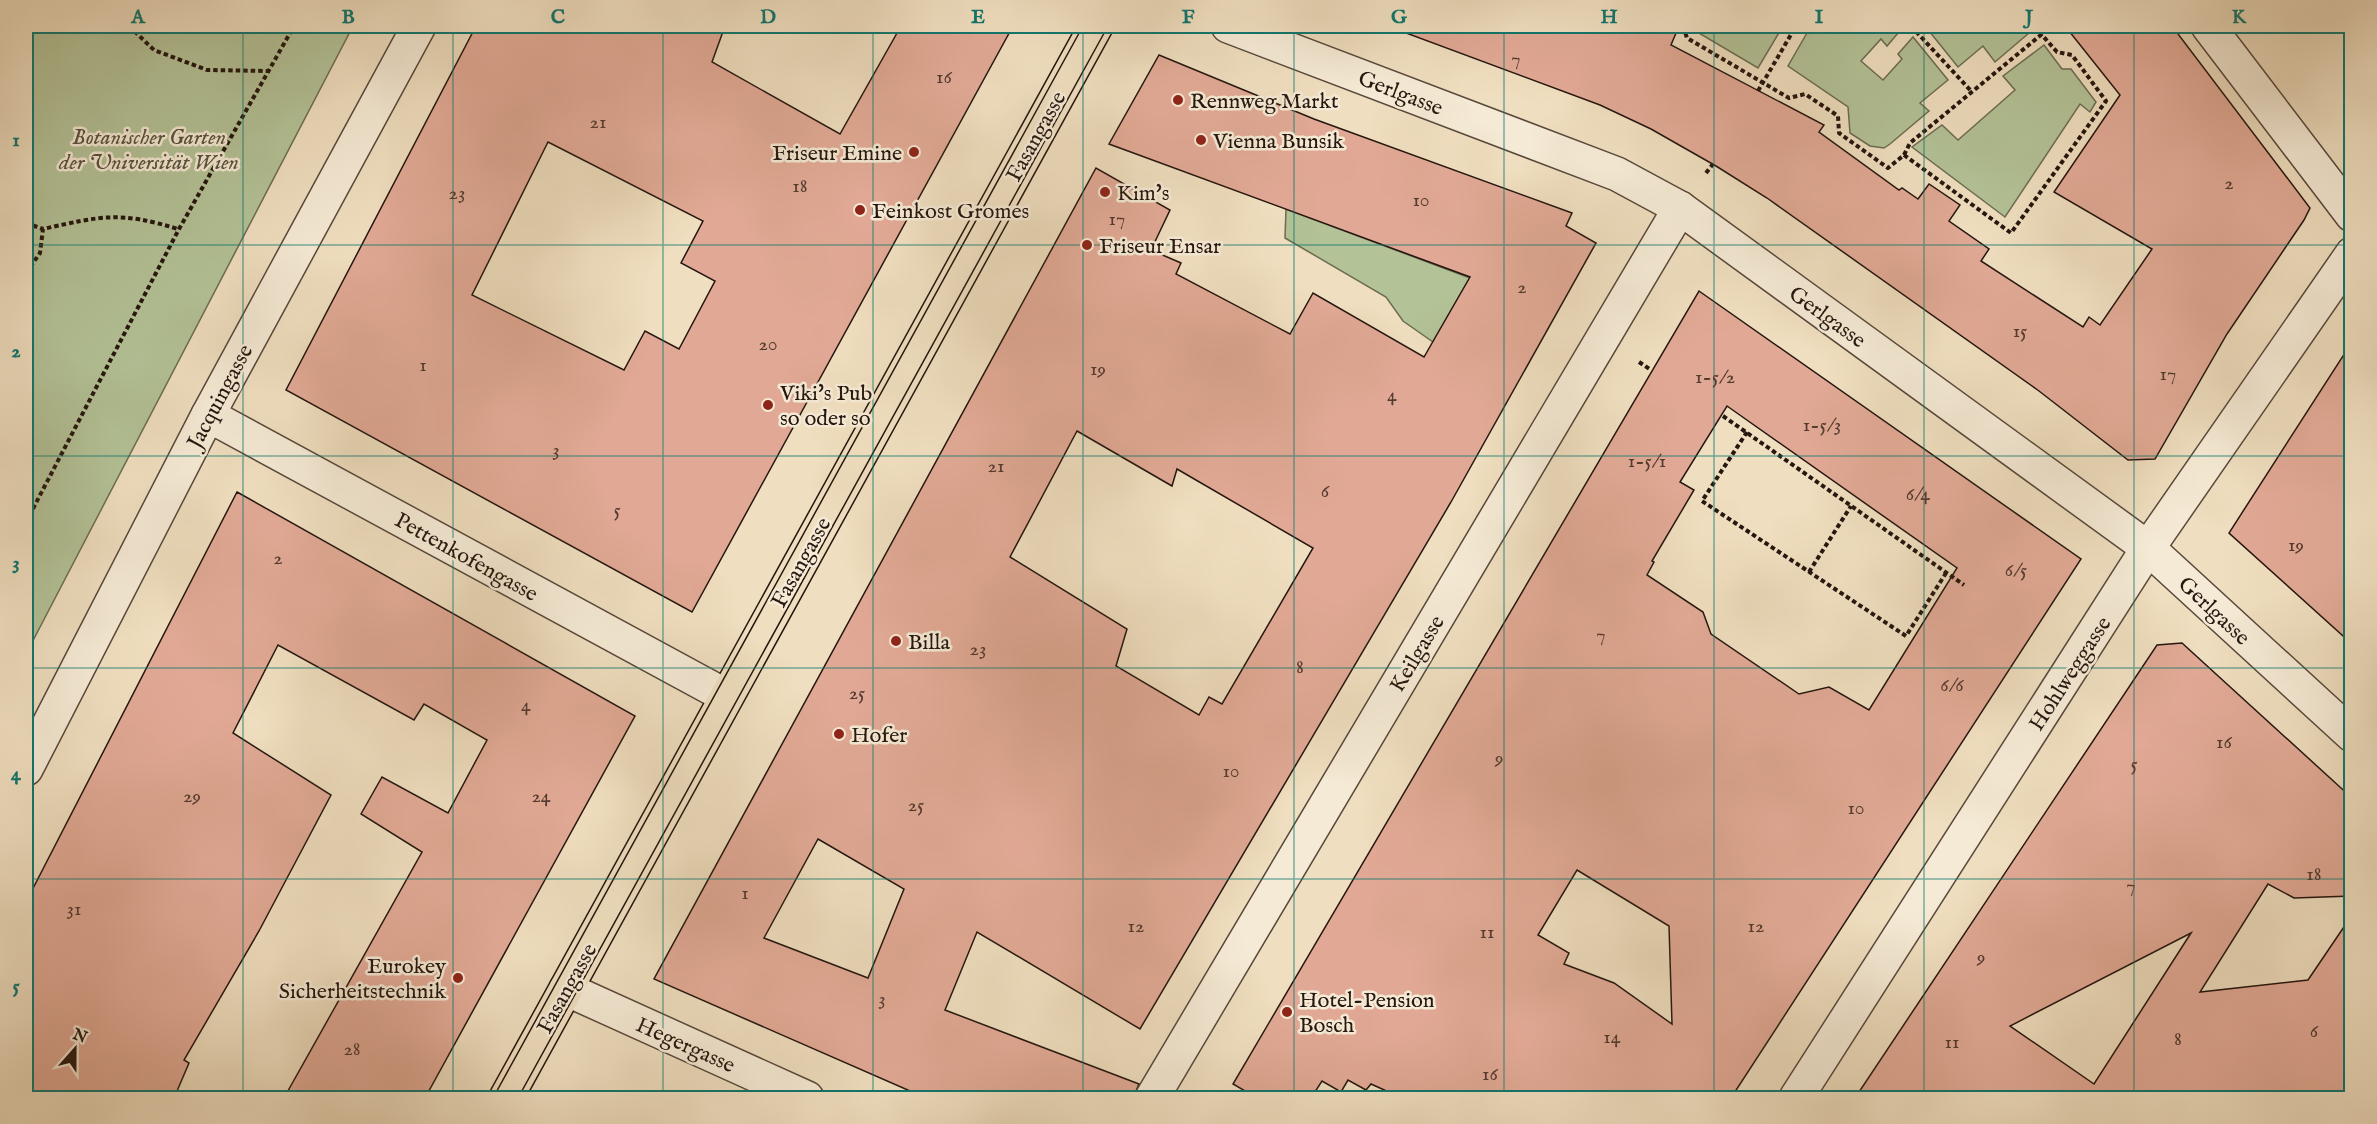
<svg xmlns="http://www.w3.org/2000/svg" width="2377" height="1124" font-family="'IM FELL English',serif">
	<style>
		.green { fill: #b3c297; stroke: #6c6c53; stroke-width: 1.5 }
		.building { fill: #e1a995; stroke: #25160f; stroke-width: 1.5; fill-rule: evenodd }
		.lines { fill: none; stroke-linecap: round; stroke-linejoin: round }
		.minor-casing { stroke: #58483b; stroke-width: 36 }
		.major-casing { stroke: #25160f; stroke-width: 36 }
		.path { stroke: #25160f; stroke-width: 4; stroke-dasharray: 4.5 3; stroke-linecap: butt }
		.minor { stroke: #f5ead5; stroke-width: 33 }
		.major { stroke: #efdebf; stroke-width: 33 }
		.tram { stroke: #25160f; stroke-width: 1.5 }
		.grid { fill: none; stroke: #0f766e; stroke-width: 1.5; stroke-opacity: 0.55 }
		.poi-dot { fill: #8f2418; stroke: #f5ead5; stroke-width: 2 }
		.labels { text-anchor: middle; stroke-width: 5; stroke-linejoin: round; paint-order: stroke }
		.number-label { font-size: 20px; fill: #543b30 }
		.street-label { font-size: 22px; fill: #25160f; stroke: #f5ead5 }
		.poi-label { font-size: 22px; fill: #25160f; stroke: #f5ead5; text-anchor: start }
		.park-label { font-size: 22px; font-style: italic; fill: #57523f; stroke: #f5ead5 }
		.neatline { fill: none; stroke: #0f766e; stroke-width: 2 }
		.grid-label { font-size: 20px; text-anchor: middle; font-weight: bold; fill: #0f766e }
	</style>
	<rect width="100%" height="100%" fill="#efdebf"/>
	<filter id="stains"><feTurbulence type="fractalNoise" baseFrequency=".00333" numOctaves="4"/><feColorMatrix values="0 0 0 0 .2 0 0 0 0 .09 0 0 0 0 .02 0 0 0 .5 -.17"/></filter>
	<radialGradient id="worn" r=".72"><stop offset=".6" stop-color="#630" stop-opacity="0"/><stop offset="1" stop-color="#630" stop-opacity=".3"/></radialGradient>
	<g class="green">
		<path d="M26 26H353L26 654Z"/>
		<path d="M1694 26H1783L1758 68 1692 29Z"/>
		<path d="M1811 26H1904L1887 46 1881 39 1861 61 1883 80 1902 59 1898 54 1913 37 1948 80 1920 103 1929 111 1890 144 1884 148 1870 146 1850 133 1848 107 1788 66Z"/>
		<path d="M1925 26H2023L2029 33 1995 62 1983 46 1958 67Z"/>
		<path d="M2044 45 2062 69H2071L2096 102 2090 112 2080 104 2005 217 1912 147 1942 125 1958 140 2015 90 2003 76Z"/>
		<path d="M1286 209 1470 278 1433 342 1403 321 1386 297 1285 238Z"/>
	</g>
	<g class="building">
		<path d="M476 26H725L712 62 840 134 901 26H1013L692 612 286 390ZM548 142 703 221 681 263 715 281 679 349 645 331 624 370 472 295Z"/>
		<path d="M1398 26H1679L1671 45 1824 125 1819 132 1899 190 1902 188 1918 199 1929 184 1960 205 1949 221 1989 249 1981 261 2083 327 2089 317 2100 325 2152 249 2054 192 2120 95 2065 26H2172L2310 208 2304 220 2227 334 2155 459 2128 460 2039 391 1767 198 1716 166 1651 129 1600 105 1398 30Z"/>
		<path d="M1159 55 1314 119 1572 213 1566 226 1596 243 1451 502 1140 1029 977 932 945 1010 1139 1084 1133 1098H926L654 979 1096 168 1170 210 1151 250 1181 263 1176 274 1290 334 1313 293 1424 357 1470 277 1109 144ZM1077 431 1172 486 1177 469 1313 548 1222 704 1209 697 1199 715 1116 666 1127 629 1010 557ZM818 839 904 889 868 978 764 938Z"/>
		<path d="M1699 291 2081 559 1731 1098H1402L1371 1084 1366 1090 1348 1080 1341 1092 1322 1081 1311 1098H1257L1233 1084ZM1727 406 1957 568 1869 710 1829 687 1799 694 1711 634 1703 612 1647 575 1654 562 1652 561 1694 490 1680 482ZM1577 870 1669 926 1672 1024 1614 983 1564 964 1569 953 1538 935Z"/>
		<path d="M2352 342V644L2229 533Z"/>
		<path d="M237 492 635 716 425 1098H284L422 852 361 814 382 777 448 813 487 740 424 704 414 720 278 645 233 733 331 795 259 931 184 1060 189 1063 174 1098H26V902Z"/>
		<path d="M2182 643 2352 798V896L2294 898 2268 884 2200 992 2308 980 2352 915V1098H1855L2157 645ZM2191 933 2094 1084 2010 1026Z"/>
	</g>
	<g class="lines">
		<g class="minor-casing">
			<g id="minor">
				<path d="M1228 26 1617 174 1680 208 2148 548 2352 735"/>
				<path d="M2208 26 2352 215"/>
				<path d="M208 415 726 696"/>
				<path d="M26 769 208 415 419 26"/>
				<path d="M566 989 807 1098"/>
				<path d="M1152 1098 1680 208"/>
				<path d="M1796 1098 2148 548 2352 254"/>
			</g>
		</g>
		<g class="major-casing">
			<path id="major" d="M506 1098 1096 26"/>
		</g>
		<g class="path">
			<path d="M129 26 154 50 207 70 270 71"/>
			<path d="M1683 26 1687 38 1789 98 1805 94 1838 116 1839 133 1888 168 1904 155 2011 233 2106 101 2072 55 2057 52 2034 26"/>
			<path d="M1911 26 1972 92"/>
			<path d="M1758 91 1796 26"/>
			<path d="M1904 155 1910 143 2042 34"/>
			<path d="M1706 173 1713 164"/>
			<path d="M26 223 43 229"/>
			<path d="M26 273 40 253 43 229C102 216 119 211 178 229"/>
			<path d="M1639 362 1651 370"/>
			<path d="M1723 416 1964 585"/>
			<path d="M1747 432 1702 501 1906 636 1946 573"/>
			<path d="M26 522 179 229 294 26"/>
			<path d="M1809 572 1851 506"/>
		</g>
		<use href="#minor" class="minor"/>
		<use href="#major" class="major"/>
		<g class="tram">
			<path d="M493 1098 1083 26"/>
			<path d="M518 1098 1108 26"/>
		</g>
	</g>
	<path class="grid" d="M243 26V1098M453 26V1098M663 26V1098M873 26V1098M1083 26V1098M1294 26V1098M1504 26V1098M1714 26V1098M1924 26V1098M2134 26V1098M26 245H2352M26 456H2352M26 668H2352M26 879H2352"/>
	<g class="poi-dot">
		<circle cx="1178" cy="100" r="6"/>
		<circle cx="1201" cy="140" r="6"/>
		<circle cx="914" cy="152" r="6"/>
		<circle cx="1105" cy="192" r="6"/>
		<circle cx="860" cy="210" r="6"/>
		<circle cx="1087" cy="245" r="6"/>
		<circle cx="768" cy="405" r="6"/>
		<circle cx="896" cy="641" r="6"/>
		<circle cx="839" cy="734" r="6"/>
		<circle cx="458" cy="978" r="6"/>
		<circle cx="1287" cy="1012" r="6"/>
	</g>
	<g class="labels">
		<g class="number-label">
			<text x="1516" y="65">7</text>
			<text x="944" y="83">16</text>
			<text x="598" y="128">21</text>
			<text x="2229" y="189">2</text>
			<text x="800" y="192">18</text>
			<text x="457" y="199">23</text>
			<text x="1421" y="206">10</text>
			<text x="1117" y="225">17</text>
			<text x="1522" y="293">2</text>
			<text x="2020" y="337">15</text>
			<text x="768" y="350">20</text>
			<text x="423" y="371">1</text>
			<text x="1098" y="375">19</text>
			<text x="2168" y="380">17</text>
			<text x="1715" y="383">1-5/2</text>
			<text x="1392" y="401">4</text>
			<text x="1822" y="431">1-5/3</text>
			<text x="556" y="456">3</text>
			<text x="1647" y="467">1-5/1</text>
			<text x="996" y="472">21</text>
			<text x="1325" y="497">6</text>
			<text x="1918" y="500">6/4</text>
			<text x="617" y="516">5</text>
			<text x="2296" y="551">19</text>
			<text x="278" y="564">2</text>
			<text x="2016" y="576">6/5</text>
			<text x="1601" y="641">7</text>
			<text x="978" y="655">23</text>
			<text x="1300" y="673">8</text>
			<text x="1952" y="691">6/6</text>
			<text x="857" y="699">25</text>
			<text x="526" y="711">4</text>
			<text x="2224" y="748">16</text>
			<text x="1499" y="764">9</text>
			<text x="2134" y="770">5</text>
			<text x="1231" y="777">10</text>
			<text x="192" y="802">29</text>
			<text x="541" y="802">24</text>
			<text x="916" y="811">25</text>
			<text x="1856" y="814">10</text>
			<text x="2314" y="880">18</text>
			<text x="2131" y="892">7</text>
			<text x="745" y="899">1</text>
			<text x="74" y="915">31</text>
			<text x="1136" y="932">12</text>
			<text x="1756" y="932">12</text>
			<text x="1487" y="938">11</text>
			<text x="1981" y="963">9</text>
			<text x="882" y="1005">3</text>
			<text x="2314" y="1037">6</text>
			<text x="1612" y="1043">14</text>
			<text x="2178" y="1045">8</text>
			<text x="1952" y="1048">11</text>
			<text x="352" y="1055">28</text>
			<text x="1490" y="1080">16</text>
		</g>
		<g class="street-label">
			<text transform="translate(1401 92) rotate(21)" y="8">Gerlgasse</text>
			<text transform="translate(1035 136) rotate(-61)" y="8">Fasangasse</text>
			<text transform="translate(1828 316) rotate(36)" y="8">Gerlgasse</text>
			<text transform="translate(219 396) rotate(-62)" y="8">Jacquingasse</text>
			<text transform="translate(467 556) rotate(29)" y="8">Pettenkofengasse</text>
			<text transform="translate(800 562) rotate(-61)" y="8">Fasangasse</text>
			<text transform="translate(2215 610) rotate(43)" y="8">Gerlgasse</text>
			<text transform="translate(1416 653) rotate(-59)" y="8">Keilgasse</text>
			<text transform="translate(2069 673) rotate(-57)" y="8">Hohlweggasse</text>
			<text transform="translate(566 988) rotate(-61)" y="8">Fasangasse</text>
			<text transform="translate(686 1044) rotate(24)" y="8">Hegergasse</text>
		</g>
		<g class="poi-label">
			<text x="1190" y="108">Rennweg Markt</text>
			<text x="1213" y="148">Vienna Bunsik</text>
			<text x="902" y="160" text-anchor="end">Friseur Emine</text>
			<text x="1117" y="200">Kim's</text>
			<text x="872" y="218">Feinkost Gromes</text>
			<text x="1099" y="253">Friseur Ensar</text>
			<text x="780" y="400">Viki's Pub<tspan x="780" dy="25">so oder so</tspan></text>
			<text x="908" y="649">Billa</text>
			<text x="851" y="742">Hofer</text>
			<text x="446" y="973" text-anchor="end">Eurokey<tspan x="446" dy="25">Sicherheitstechnik</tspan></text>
			<text x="1299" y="1007">Hotel-Pension<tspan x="1299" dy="25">Bosch</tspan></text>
		</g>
		<g class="park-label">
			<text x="149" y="144">Botanischer Garten<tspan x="149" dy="25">der Universität Wien</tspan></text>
		</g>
	</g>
	<rect width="2377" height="1124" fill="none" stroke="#efdebf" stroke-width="66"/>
	<g transform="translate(75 1049) rotate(21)" stroke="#f5ead5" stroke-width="4.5" paint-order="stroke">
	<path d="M0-4.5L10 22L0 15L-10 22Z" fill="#25160f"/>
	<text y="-9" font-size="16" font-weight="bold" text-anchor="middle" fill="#25160f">N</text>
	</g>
	<rect x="33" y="33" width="2311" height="1058" class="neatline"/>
	<g class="grid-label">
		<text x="138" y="23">A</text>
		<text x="348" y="23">B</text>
		<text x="558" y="23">C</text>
		<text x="768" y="23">D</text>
		<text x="978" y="23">E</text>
		<text x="1188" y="23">F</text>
		<text x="1399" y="23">G</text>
		<text x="1609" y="23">H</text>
		<text x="1819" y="23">I</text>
		<text x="2029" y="23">J</text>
		<text x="2239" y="23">K</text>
		<text x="16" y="146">1</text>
		<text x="16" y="357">2</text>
		<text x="16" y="569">3</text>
		<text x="16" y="780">4</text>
		<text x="16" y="992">5</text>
	</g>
	<rect width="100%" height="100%" filter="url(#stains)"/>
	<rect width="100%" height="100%" fill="url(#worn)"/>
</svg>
